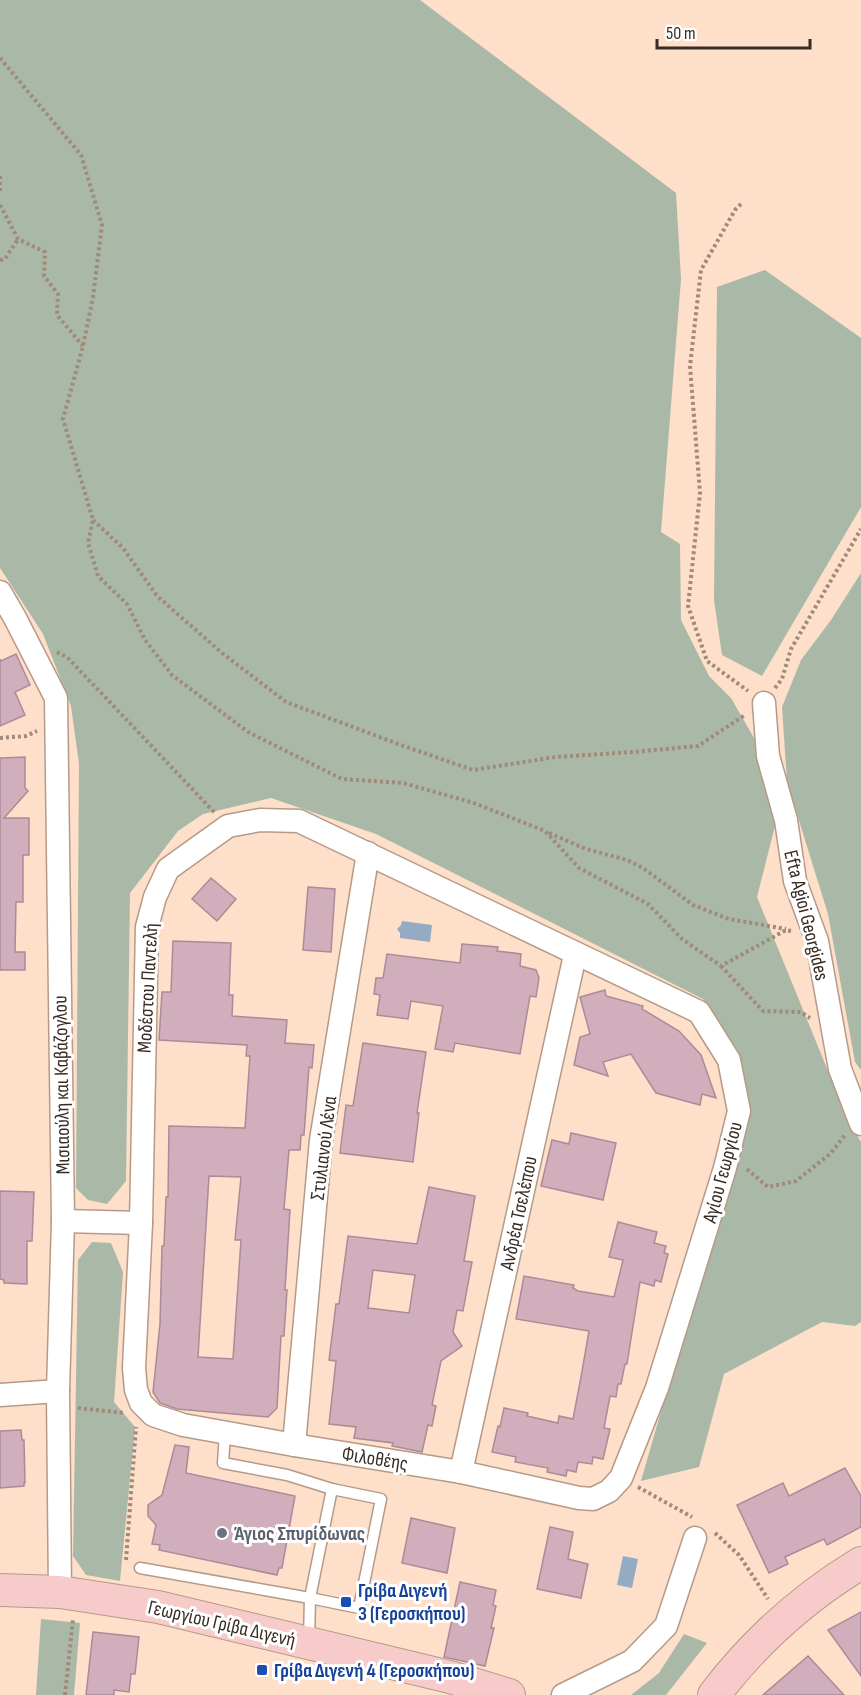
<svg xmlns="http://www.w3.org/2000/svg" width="861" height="1695" font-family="'Sofia Sans Condensed',sans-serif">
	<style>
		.green { fill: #aab9a7 }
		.water { fill: #95abc3 }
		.building { fill: #d0aebc; stroke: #ab8b98; stroke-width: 1.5; fill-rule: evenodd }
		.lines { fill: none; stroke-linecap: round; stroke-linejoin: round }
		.lane-casing { stroke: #b69a87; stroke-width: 13 }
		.street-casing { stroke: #b69a87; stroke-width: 25 }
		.secondary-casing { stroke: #b69a87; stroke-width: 34 }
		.path { stroke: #9f8a7b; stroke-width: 4; stroke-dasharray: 3 3; stroke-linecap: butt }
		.lane { stroke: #fff; stroke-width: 10 }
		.street { stroke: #fff; stroke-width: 22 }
		.secondary { stroke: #f6cbca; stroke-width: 32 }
		.worship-dot { fill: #6b7280; stroke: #fff; stroke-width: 2 }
		.transit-dot { fill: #1a4fb4; stroke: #fff; stroke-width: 2 }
		.labels { text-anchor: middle; stroke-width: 6; stroke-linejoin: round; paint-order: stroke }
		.street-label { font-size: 20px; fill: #372c24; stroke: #fff }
		.worship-label { font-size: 20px; font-weight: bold; fill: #5b616d; stroke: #fff; text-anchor: start }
		.transit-label { font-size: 20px; font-weight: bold; fill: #164399; stroke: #fff; text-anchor: start }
	</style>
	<rect width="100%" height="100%" fill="#fddfca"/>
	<g class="green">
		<path d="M0 0H420L676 193 681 279 661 532 680 544 681 620 709 676 731 698 754 738 775 826 757 897 848 1120 861 1142V1322L855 1326 822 1322 724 1374 699 1467 641 1481 747 1113 738 1051 703 999 376 834 271 798 203 814 178 831 130 893 126 1181 107 1204 88 1200 76 1188 79 764 71 706 43 634 0 568Z"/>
		<path d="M765 270 861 338V507L762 676 722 655 714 600 717 287Z"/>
		<path d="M861 573V1070L855 1062 828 914 787 782 782 707 801 660 831 620Z"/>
		<path d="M92 1242 111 1243 123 1272 114 1402 135 1427 120 1581 86 1575 73 1556 78 1260Z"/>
		<path d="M41 1619 80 1623 74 1695H36Z"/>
		<path d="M684 1634 707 1643 666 1695H631L659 1673Z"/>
	</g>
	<g class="water">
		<path d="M402 921 432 925 430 942 400 938V933L397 929 401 925Z"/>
		<path d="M623 1556 638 1559 632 1588 617 1585Z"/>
	</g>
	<g class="building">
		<path d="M16 654 30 685 15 692 25 715 0 726V659L1 661Z"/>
		<path d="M25 757V788L28 791 4 818H29V855H23V902H16L15 952H25V970H0V758Z"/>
		<path d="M211 878 236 899 217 921 192 899Z"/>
		<path d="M308 887 335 889 331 952 303 950Z"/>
		<path d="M173 941 231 943 229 995H233L232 1016 287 1020 285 1043 314 1045 312 1068 309 1067 304 1135H301L300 1150H289L284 1209 290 1210 285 1290H287L284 1336H281L277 1408 268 1417 177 1409 160 1403 153 1392 160 1324 162 1246H164L166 1197H168L169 1126 245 1128 250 1056H246L247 1045 159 1040 162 992H171ZM209 1176 241 1177 235 1240H241L233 1359 198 1357Z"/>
		<path d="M462 944 498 947 497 951 521 954 520 966 536 970 539 978 536 997 530 996 520 1054 455 1043 453 1052 435 1049 443 1006 411 1001 408 1019 377 1015 380 995 374 994 376 978H383L387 954 460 963Z"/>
		<path d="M605 990 606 996 643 1006 642 1009 679 1031 701 1055 716 1098 702 1094 700 1105 656 1093 631 1054 603 1062 608 1076 574 1065 580 1037 590 1034 580 997Z"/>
		<path d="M363 1043 426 1052 417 1113H419L413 1162 340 1153 346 1105 353 1106Z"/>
		<path d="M571 1133 616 1143 603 1200 541 1186 552 1140 569 1144Z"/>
		<path d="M429 1187 475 1196 464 1261 472 1262 463 1311 457 1310 453 1332 462 1346 441 1361 432 1405 436 1406 432 1426 428 1425 422 1452 392 1446 393 1443 354 1438 356 1427 329 1424 336 1361 329 1360 336 1304H339L348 1236 417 1244ZM373 1270 415 1275 409 1313 368 1308Z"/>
		<path d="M0 1191 34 1192 32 1241H27V1284L4 1283V1280L0 1279Z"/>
		<path d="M618 1222 657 1232 654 1243 666 1246 664 1253 668 1254 661 1282 655 1280 654 1286 640 1282 627 1364H625L621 1384H618L616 1397 610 1396 604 1428 610 1429 603 1459 593 1457 592 1464 578 1462 576 1472 567 1470 566 1476 547 1472 548 1468 515 1462 516 1457 492 1452 498 1426 500 1427 504 1408 528 1413 527 1416 558 1423 559 1416 573 1419 581 1377 589 1331 516 1319 524 1276 574 1285 573 1288 578 1291 614 1297 623 1260 609 1257Z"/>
		<path d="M21 1430 22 1440H24L25 1483H24V1486L0 1488V1431Z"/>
		<path d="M175 1445 189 1447 186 1473 295 1496 282 1568H279L277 1575 159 1550 160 1545 152 1544 156 1525 148 1516V1505L162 1495Z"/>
		<path d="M845 1468 861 1496V1527L827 1545 824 1539 785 1557 788 1564 769 1573 737 1505 783 1483 789 1496Z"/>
		<path d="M411 1518 455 1528 447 1573 402 1563Z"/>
		<path d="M550 1527 573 1532 568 1559 588 1564 581 1598 537 1589Z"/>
		<path d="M460 1582 496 1590 493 1605 496 1606 491 1628H494L485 1666 444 1657Z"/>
		<path d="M861 1612V1676L828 1630Z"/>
		<path d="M93 1632 139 1637 135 1674H131L129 1692 114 1690V1695H86Z"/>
		<path d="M808 1656 844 1695H763Z"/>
	</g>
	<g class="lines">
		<g class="lane-casing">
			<g id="lane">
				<path d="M140 1568 310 1598 359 1608 381 1499 332 1489 287 1475 223 1463 225 1433"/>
				<path d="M309 1640 310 1598 332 1489"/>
			</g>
		</g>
		<g class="street-casing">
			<g id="street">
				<path d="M0 592 15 618 56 698 63 1221 58 1391 60 1592"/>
				<path d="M764 703 768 756 786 820 795 881 817 941 840 1069 861 1124"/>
				<path d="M260 820 299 821 699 1012 729 1060 739 1111 725 1168 657 1388 621 1478 609 1491 593 1499 579 1498 461 1472 294 1445 183 1425 153 1415 141 1403 136 1390 134 1368 141 1223 147 927 155 897 168 869 228 826Z"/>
				<path d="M63 1221 141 1223"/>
				<path d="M0 1395 58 1391"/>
				<path d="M294 1445 321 1140 368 853"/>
				<path d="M461 1472 575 955"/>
				<path d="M563 1695 632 1661 666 1626 695 1538"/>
			</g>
		</g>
		<g class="secondary-casing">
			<g id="secondary">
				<path d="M0 1590 60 1592 158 1607 450 1677 509 1695"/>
				<path d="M714 1695C755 1641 803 1598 861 1563"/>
			</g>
		</g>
		<g class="path">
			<path d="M0 58 81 155 102 225 93 297 83 346 63 419 93 520 88 543 98 576 127 604 145 640 172 675 248 732 342 779 403 783 474 803 545 831 579 868 648 904 682 939 721 966 786 930 791 931"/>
			<path d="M0 176V193"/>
			<path d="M741 204 735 210 701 270 690 366 700 493 688 606 707 661 748 691"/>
			<path d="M0 205 18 239 45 252 44 276 58 294 57 315 83 346"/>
			<path d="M0 260 5 259 18 239"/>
			<path d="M93 520 123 548 157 596 222 653 286 702 401 745 473 770 556 757 633 752 698 746 745 715"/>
			<path d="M57 652 67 657 215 813"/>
			<path d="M775 688 782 679 791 649 861 529"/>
			<path d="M0 738 26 736 37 731"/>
			<path d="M549 833 586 849 627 860 643 868 693 905 729 919 786 929"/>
			<path d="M721 966 763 1011 801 1012 810 1018"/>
			<path d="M747 1169 768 1187 796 1181 831 1153 845 1135"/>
			<path d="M78 1408 124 1413"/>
			<path d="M638 1487 692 1517"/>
			<path d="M715 1533 739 1555 768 1599"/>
			<path d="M126 1560 136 1427"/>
			<path d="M65 1695 73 1619"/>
		</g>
		<use href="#lane" class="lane"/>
		<use href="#street" class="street"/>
		<use href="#secondary" class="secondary"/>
	</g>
	<circle class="worship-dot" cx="222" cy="1533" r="6"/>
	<g class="transit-dot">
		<rect x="340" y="1596" width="12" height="12" rx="3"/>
		<rect x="256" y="1664" width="12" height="12" rx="3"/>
	</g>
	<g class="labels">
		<g class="street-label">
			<text transform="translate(807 915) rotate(76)" y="7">Efta Agioi Georgides</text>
			<text transform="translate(147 988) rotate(-87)" y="7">Μοδέστου Παντελή</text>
			<text transform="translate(61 1085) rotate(-91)" y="7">Μισιαούλη και Καβάζογλου</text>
			<text transform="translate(323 1148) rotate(-83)" y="7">Στυλιανού Λένα</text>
			<text transform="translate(722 1172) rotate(-75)" y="7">Αγίου Γεωργίου</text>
			<text transform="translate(518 1213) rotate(-78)" y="7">Ανδρέα Τσελέπου</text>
			<text transform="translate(375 1458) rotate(9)" y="7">Φιλοθέης</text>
			<text transform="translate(222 1623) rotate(13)" y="7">Γεωργίου Γρίβα Διγενή</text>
		</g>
		<g class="worship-label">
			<text x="234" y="1540">Άγιος Σπυρίδωνας</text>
		</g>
		<g class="transit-label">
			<text x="358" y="1597">Γρίβα Διγενή<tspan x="358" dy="23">3 (Γεροσκήπου)</tspan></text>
			<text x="274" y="1677">Γρίβα Διγενή 4 (Γεροσκήπου)</text>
		</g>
	</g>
	<path d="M657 39v9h153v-9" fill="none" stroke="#372c24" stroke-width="3"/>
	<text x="666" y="39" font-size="18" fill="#372c24" stroke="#ffffff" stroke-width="4.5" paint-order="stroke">50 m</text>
</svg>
